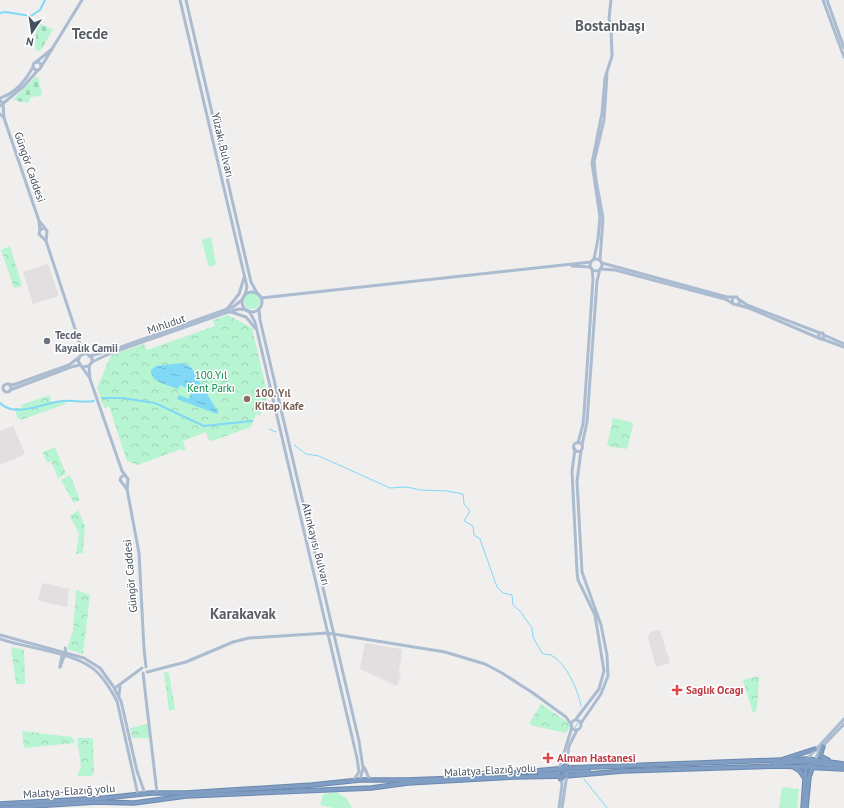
<svg xmlns="http://www.w3.org/2000/svg" width="844" height="808" font-family="'PT Sans',sans-serif">
	<style>
		.education { fill: #e2dfe0 }
		.grass { fill: #b7f4d1 }
		.forest { fill: url(#forest-crowns) }
		.cemetery { fill: url(#cemetery-stones) }
		.water { fill: url(#water-ripples) }
		.lines { fill: none; stroke-linecap: round; stroke-linejoin: round }
		.stream { stroke: #7fd9f6; stroke-width: 1 }
		.canal { stroke: #7fd9f6; stroke-width: 2 }
		.highway-casing { stroke: #6b89af; stroke-width: 5.5 }
		.major { stroke: #abbcd1; stroke-width: 3 }
		.highway { stroke: #809ec3; stroke-width: 3.5 }
		.worship-dot { fill: #6b7280; stroke: #fff; stroke-width: 1.5 }
		.education-dot { fill: #8d6e63; stroke: #fff; stroke-width: 1.5 }
		.health-dot { fill: #e0444e; stroke: #fff; stroke-width: 1.5 }
		.labels { text-anchor: middle; stroke-width: 3; stroke-linejoin: round; paint-order: stroke }
		.street-label { font-size: 11px; fill: #44515e; stroke: #fff }
		.worship-label { font-size: 11px; font-weight: bold; fill: #5b616d; stroke: #fff; text-anchor: start }
		.park-label { font-size: 11px; fill: #0c884f; stroke: #fff }
		.education-label { font-size: 11px; font-weight: bold; fill: #785e54; stroke: #fff; text-anchor: start }
		.health-label { font-size: 11px; font-weight: bold; fill: #be3a42; stroke: #fff; text-anchor: start }
		.district-label { font-size: 15px; font-weight: bold; fill: #5a5e64; stroke: #fff }
	</style>
	<defs>
		<pattern id="forest-crowns" width="20" height="18" patternUnits="userSpaceOnUse"><rect width="20" height="18" fill="#b7f4d1"/><path d="M2 6a3 3 0 1 1 6 0M12 15a3 3 0 1 1 6 0" fill="none" stroke="#9fd3b6"/></pattern>
		<pattern id="cemetery-stones" width="16" height="16" patternUnits="userSpaceOnUse"><rect width="16" height="16" fill="#b7f4d1"/><path d="M2 7V4a2 2 0 0 1 4 0v3zM10 15v-3a2 2 0 0 1 4 0v3z" fill="#9fd3b6"/></pattern>
		<pattern id="water-ripples" width="26" height="14" patternUnits="userSpaceOnUse"><rect width="26" height="14" fill="#7fd9f6"/><path d="M2 4q2-2 4 0t4 0M15 11q2-2 4 0t4 0" fill="none" stroke="#6ab2ca"/></pattern>
	</defs>
	<rect width="100%" height="100%" fill="#f1eeee"/>
	<g class="education">
		<path d="M48 264 59 296 33 304 23 272Z"/>
		<path d="M13 426 25 453 23 455 0 465V431Z"/>
		<path d="M42 583 69 589 67 607 40 601 38 600Z"/>
		<path d="M660 630 670 663 656 667 648 637 650 632Z"/>
		<path d="M365 643 401 649 402 651 399 672 401 674 397 686 360 669Z"/>
	</g>
	<g class="grass">
		<path d="M211 237 216 264 210 267 208 265 202 240Z"/>
		<circle cx="252" cy="301" r="8"/>
		<path d="M782 787 799 789 797 808H779Z"/>
		<path d="M336 792 347 799 352 808H334L320 805 323 794Z"/>
	</g>
	<g class="forest">
		<path d="M10 246 22 286 14 288 1 250Z"/>
		<path d="M228 315 252 328 268 396 260 416 256 414 251 427 212 441 209 440 206 432 183 441 186 450 182 451 181 449 138 465 127 461 109 406 104 408 97 388 111 355 144 344 147 350 215 326 213 320Z"/>
		<path d="M49 395 52 403 57 401 68 403 21 420 17 418 15 408H22L21 405Z"/>
		<path d="M613 418 631 422 633 424 628 447 626 449 607 446Z"/>
		<path d="M55 447 66 474 58 478 51 461 47 463 43 452Z"/>
		<path d="M70 475 80 500 74 503 61 480Z"/>
		<path d="M78 510 85 526 83 553 76 554 79 534 70 516Z"/>
		<path d="M76 590 90 595 83 654 67 649 73 630Z"/>
		<path d="M12 647 24 650 25 684H16L11 649Z"/>
		<path d="M164 672 169 673 175 709 169 711Z"/>
		<path d="M759 676 757 707 756 711 753 713 743 680Z"/>
		<path d="M541 704 569 723V728L566 733 530 725V722Z"/>
		<path d="M148 724 151 738H132L130 728Z"/>
		<path d="M22 731 72 737 75 743 24 748Z"/>
		<path d="M77 738H91L93 739 94 773 91 776H77L81 767Z"/>
	</g>
	<g class="cemetery">
		<path d="M37 22 53 30 40 51 36 50 35 48Z"/>
		<path d="M35 77H38L42 94 40 96 31 97 28 103 13 100Z"/>
	</g>
	<path class="water" d="M182 363 191 367 218 412 217 414 177 399 179 395 189 399 192 390 180 385 178 389 175 388C166 384 150 382 151 370L156 366Z"/>
	<g class="lines">
		<g class="stream">
			<path d="M269 429 276 432"/>
			<path d="M294 445 306 454 319 456 390 488 407 487 420 490 447 491 463 494 464 504 470 511 464 521 473 526 474 535 480 539 497 587 503 593 512 595 513 605 520 611 532 628 533 637 542 653C545 655 548 654 551 655 567 664 578 690 581 706"/>
			<path d="M575 728 578 722"/>
			<path d="M584 779 607 808"/>
		</g>
		<g class="canal">
			<path d="M0 13 5 12 31 16 40 10 45 0"/>
			<path d="M102 398H122L155 403 204 426 252 421"/>
			<path d="M0 403C16 419 44 402 63 401 73 400 84 403 94 401"/>
		</g>
		<g class="highway-casing">
			<g id="highway">
				<path d="M823 746 820 756 828 760"/>
				<path d="M784 759 815 749"/>
				<path d="M774 763 812 761"/>
				<path d="M813 763 843 766"/>
				<path d="M795 768 800 771 804 777"/>
				<path d="M540 774 558 773 566 765"/>
				<path d="M561 779 565 772 588 771"/>
				<path d="M0 804 105 798 151 793H186L312 785 360 780H407L459 778 567 768 807 759 844 764"/>
				<path d="M2 808 96 802 134 803 186 796 371 788 408 783 514 777 566 776 623 771 781 766 844 769"/>
				<path d="M803 808 806 765"/>
				<path d="M806 808 809 777 815 760"/>
			</g>
		</g>
		<g class="major">
			<path d="M180 0 247 287 245 295"/>
			<path d="M186 0 251 282 257 293"/>
			<path d="M823 0 844 57"/>
			<path d="M827 0 844 48"/>
			<path d="M52 49 82 0"/>
			<path d="M36 62 52 49 41 67"/>
			<circle cx="37" cy="66" r="4"/>
			<path d="M0 98C16 93 25 81 33 67"/>
			<path d="M0 100 3 104 4 118 0 114"/>
			<path d="M0 106 24 86 38 70"/>
			<path d="M4 118 39 221 40 230"/>
			<path d="M40 222 47 231 46 241"/>
			<path d="M44 228 40 230 39 234 46 241 82 350"/>
			<circle cx="596" cy="265" r="6"/>
			<path d="M594 259 598 239 600 217 592 163 602 113 605 78 612 56 611 28 609 18 611 0"/>
			<path d="M600 260 603 218 596 180 594 162 604 120 607 74"/>
			<path d="M602 263 727 297H737L740 302 738 305 733 304 732 302 733 298"/>
			<path d="M572 266 591 267"/>
			<path d="M601 269 615 270 725 299 732 303"/>
			<circle cx="252" cy="302" r="10"/>
			<path d="M261 298 591 262"/>
			<path d="M740 300 747 305 820 333"/>
			<path d="M738 305 749 308 821 339 824 337 823 333H819V337"/>
			<path d="M227 309 239 294 244 278"/>
			<path d="M259 309 260 320 359 741 363 768 360 780"/>
			<path d="M249 311 255 322 357 758 359 772 353 781"/>
			<path d="M231 312 246 317 255 328"/>
			<path d="M824 335 844 344"/>
			<path d="M822 339 844 347"/>
			<path d="M121 347 233 307 243 299"/>
			<path d="M82 350 92 358V362L89 366 90 379 122 471 128 479 127 489 139 553 144 649 146 667"/>
			<path d="M86 353 80 356 78 361 82 367 89 366"/>
			<path d="M90 356 112 350"/>
			<path d="M92 362 111 353 225 313 239 309 247 310"/>
			<path d="M82 367 89 377"/>
			<path d="M8 384 13 385 69 365 78 358"/>
			<circle cx="7" cy="388" r="4"/>
			<path d="M10 390 71 367 80 365"/>
			<circle cx="578" cy="447" r="4.5"/>
			<path d="M578 443 583 424 584 413 593 279 592 269"/>
			<path d="M582 445 587 422 597 281 600 269"/>
			<path d="M575 449 572 471 577 572 578 580 595 615 604 671 599 689 576 719"/>
			<path d="M581 451 577 481 582 572 601 625 607 655 608 676 601 694 581 723"/>
			<path d="M125 475 121 477 120 480 127 489"/>
			<path d="M0 635 84 658 100 668 113 686 121 701 137 771 145 794"/>
			<path d="M0 639C28 649 78 652 98 673 106 681 111 690 117 701L138 795"/>
			<path d="M60 667 66 652 65 648"/>
			<path d="M60 667 62 655"/>
			<path d="M147 672 186 662 233 642 249 638 327 633 445 652 485 664 502 673 533 693 566 717 571 724"/>
			<path d="M143 673 157 793"/>
			<path d="M115 688 142 668"/>
			<path d="M119 695 120 687"/>
			<circle cx="576" cy="725" r="5"/>
			<path d="M807 759 844 719"/>
			<path d="M815 760 820 749 844 724"/>
			<path d="M364 767 370 780"/>
			<path d="M566 767 569 746 577 730"/>
			<path d="M559 769 572 727"/>
			<path d="M559 808 562 785 561 778"/>
			<path d="M562 808 567 774"/>
		</g>
		<use href="#highway" class="highway"/>
	</g>
	<circle class="worship-dot" cx="47" cy="341" r="4"/>
	<circle class="education-dot" cx="247" cy="399" r="4"/>
	<g class="health-dot">
		<path d="M675 684h4v4h4v4h-4v4h-4v-4h-4v-4h4z"/>
		<path d="M546 752h4v4h4v4h-4v4h-4v-4h-4v-4h4z"/>
	</g>
	<g class="labels">
		<g class="street-label">
			<text transform="translate(223 145) rotate(77)" y="4">Yüzakı Bulvarı</text>
			<text transform="translate(30 167) rotate(71)" y="4">Güngör Caddesi</text>
			<text transform="translate(166 324) rotate(-19)" y="4">Mıhlıdut</text>
			<text transform="translate(316 544) rotate(76)" y="4">Altınkayısı Bulvarı</text>
			<text transform="translate(130 576) rotate(-95)" y="4">Güngör Caddesi</text>
			<text transform="translate(490 770) rotate(-3)" y="4">Malatya-Elazığ yolu</text>
			<text transform="translate(69 791) rotate(-4)" y="4">Malatya-Elazığ yolu</text>
		</g>
		<g class="worship-label">
			<text x="55" y="339">Tecde<tspan x="55" dy="13">Kayalık Camii</tspan></text>
		</g>
		<g class="park-label">
			<text x="211" y="379">100.Yıl<tspan x="211" dy="13">Kent Parkı</tspan></text>
		</g>
		<g class="education-label">
			<text x="255" y="397">100. Yıl<tspan x="255" dy="13">Kitap Kafe</tspan></text>
		</g>
		<g class="health-label">
			<text x="686" y="694">Saglık Ocagı</text>
			<text x="557" y="762">Alman Hastanesi</text>
		</g>
		<g class="district-label">
			<text x="610" y="31">Bostanbaşı</text>
			<text x="90" y="39">Tecde</text>
			<text x="243" y="619">Karakavak</text>
		</g>
	</g>
	<g transform="translate(32 32) rotate(193)" stroke="#ffffff" stroke-width="3" paint-order="stroke">
	<path d="M0-3L7 15L0 10L-7 15Z" fill="#44515e"/>
	<text y="-6" font-size="11" font-weight="bold" text-anchor="middle" fill="#44515e">N</text>
	</g>
</svg>
